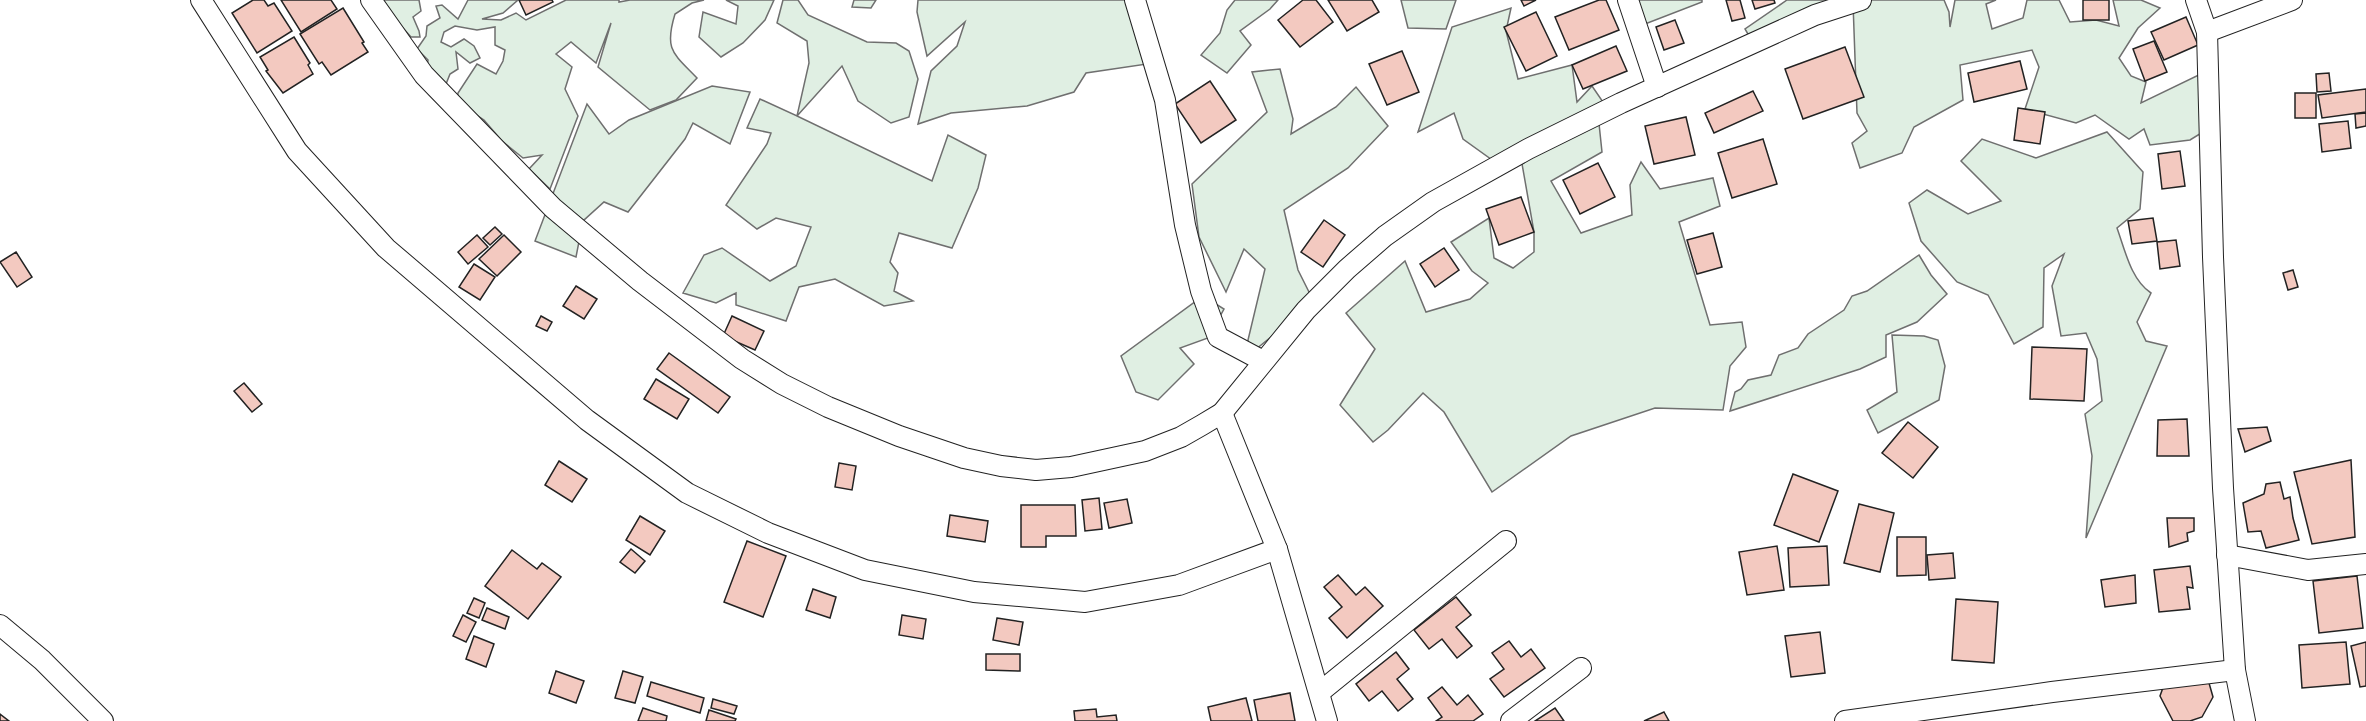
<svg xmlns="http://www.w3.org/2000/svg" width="2366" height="721" font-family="'Fira Sans Condensed',sans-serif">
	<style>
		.green { fill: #e0efe3; stroke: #6f6f6f; stroke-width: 1.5 }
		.building { fill: #f3c9c0; stroke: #222; stroke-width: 1.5 }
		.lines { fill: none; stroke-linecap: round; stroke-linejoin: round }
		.street-casing { stroke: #222; stroke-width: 22 }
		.street { stroke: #fff; stroke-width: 20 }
	</style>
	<rect width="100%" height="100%" fill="#fff"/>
	<g class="green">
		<path d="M383 0H419L421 11 413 17 419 31 420 37H411L394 18Z"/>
		<path d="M468 0H518L503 13 482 19 501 20 516 13 526 20 566 0H619V2L630 0H704L692 3 675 14C664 50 673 53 697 78L676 100 650 110 598 67 611 23 596 63 571 42 556 54 572 67 565 89 578 116 550 189 529 169 542 155 523 158 502 141 484 120 457 102 458 93 477 64 496 74 503 61 505 50 495 45V27L477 30 455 26 444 32 441 42 451 47 464 39 474 46 480 58 470 63 456 52 458 69 450 74 446 84 425 86 428 60 417 49 426 36 427 26 440 18 436 6 442 5 458 19Z"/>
		<path d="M726 0H774L765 20 743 43 721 57 699 37 703 12 736 24 738 6Z"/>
		<path d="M783 0H798L808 15 867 42 896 43 909 51 918 79 909 117 891 123 858 101 842 66 797 116 932 181 948 135 986 155 978 188 952 248 899 233 890 262 898 273 894 291 913 301 884 306 835 279 799 287 786 321 736 305V293L716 303 683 293 704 255 722 248 770 281 796 266 811 227 776 218 757 229 726 205 767 144 771 133 747 128 760 99 797 116 809 63 807 41 777 23Z"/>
		<path d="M854 0H876L871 8 852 7Z"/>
		<path d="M918 0H1128L1154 63 1086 73 1074 92 1027 106 951 113 918 124 931 71 957 46 965 22 927 56 917 12Z"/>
		<path d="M1235 0H1278L1270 9 1240 31 1251 45 1227 73 1201 55 1220 33 1227 10Z"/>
		<path d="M1401 0H1456L1446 29 1408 28Z"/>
		<path d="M1638 0H1702V2L1645 24Z"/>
		<path d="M1787 0H1852L1756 48 1745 29Z"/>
		<path d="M1861 0H1944L1949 12 1950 27 1955 0H1996L1986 4 1992 29 2023 18 2027 0H2059L2070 22 2096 20 2119 26 2113 0H2141L2160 8 2138 28 2119 58 2131 76 2146 82 2141 103 2209 70 2203 132 2190 140 2150 145 2144 129 2129 139 2095 115 2076 123 2025 109 2039 67 2032 50 1960 65 1963 100 1914 127 1902 153 1860 168 1852 143 1867 131 1857 113 1853 3Z"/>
		<path d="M1511 8 1506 31 1518 79 1572 65 1577 102 1592 86 1603 102 1598 114 1602 152 1551 181 1581 233 1632 215 1630 185 1641 162 1660 189 1713 178 1720 206 1679 222 1710 325 1742 322 1746 347 1730 366 1723 410 1655 408 1571 436 1492 492 1444 412 1423 393 1388 430 1373 442 1340 405 1375 349 1346 313 1405 261 1426 312 1470 299 1488 283 1472 271 1451 242 1489 218 1494 258 1513 268 1534 252V232L1521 158 1495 162 1463 139 1454 113 1418 132 1452 27Z"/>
		<path d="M1280 69 1293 119 1291 134 1336 107 1356 87 1388 126 1348 168 1284 210 1298 270 1314 302 1250 354 1248 340 1265 269 1244 249 1226 292 1199 237 1192 184 1267 112 1252 72Z"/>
		<path d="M712 86 750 92 730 144 693 123 685 139 628 212 604 202 583 221 576 257 535 241 587 104 609 134 629 120Z"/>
		<path d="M2107 132 2143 172 2140 209 2117 228C2125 250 2131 280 2151 293L2137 322 2146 341 2167 346 2086 538 2092 456 2085 414 2102 401 2097 359 2086 333 2061 336 2052 286 2064 254 2044 268 2043 327 2014 344 1988 295 1957 282 1921 241 1909 203 1927 190 1968 214 2001 201 1961 161 1982 139 2036 158Z"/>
		<path d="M1919 255 1931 275 1947 294 1917 322 1886 335V357L1860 369 1730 411 1735 392 1741 389 1748 380 1771 375 1779 355 1798 348 1808 334 1844 310 1852 296 1867 291Z"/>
		<path d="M1203 296 1224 309 1208 338 1180 348 1194 364 1158 400 1136 392 1121 356Z"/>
		<path d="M1892 335 1924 336 1938 340 1945 366 1939 400 1878 433 1867 410 1897 392Z"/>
	</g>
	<g class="building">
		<path d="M253 0H264L268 6 274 3 292 31 257 53 232 13Z"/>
		<path d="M281 0H331L337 9 301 32Z"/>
		<path d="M519 0H552L553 2 526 15Z"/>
		<path d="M1303 0H1316L1333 22 1300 47 1278 20Z"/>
		<path d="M1328 0H1372L1379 12 1347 31Z"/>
		<path d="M1521 0H1536L1524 6Z"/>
		<path d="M1599 0H1606L1619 30 1569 50 1555 17Z"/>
		<path d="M1726 0H1740L1745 18 1732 21Z"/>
		<path d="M1752 0H1774L1775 3 1755 9Z"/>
		<rect x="2083" y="0" width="26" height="20"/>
		<path d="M343 8 364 42 362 43 368 52 331 75 322 62 319 64 300 34Z"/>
		<path d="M1536 12 1557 56 1526 71 1504 27Z"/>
		<path d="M2186 17 2198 45 2164 60 2151 32Z"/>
		<path d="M1675 20 1684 43 1664 50 1656 27Z"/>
		<path d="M294 37 310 63 308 65 313 74 283 93 266 71 268 70 260 57Z"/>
		<path d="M2154 41 2167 72 2145 81 2133 49Z"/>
		<path d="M1616 46 1627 71 1583 89 1572 65Z"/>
		<path d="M1845 47 1864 97 1803 119 1785 69Z"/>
		<path d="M1402 51 1419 92 1387 105 1369 64Z"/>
		<path d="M2020 61 2027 89 1974 102 1968 73Z"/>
		<path d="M2329 73 2331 91 2317 92 2316 74Z"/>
		<path d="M1210 81 1236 120 1201 143 1175 104Z"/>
		<path d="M2366 89V112L2322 118 2318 95Z"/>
		<path d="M1753 91 1763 111 1714 133 1705 113Z"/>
		<rect x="2295" y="93" width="21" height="25"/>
		<path d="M2018 108 2045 112 2040 144 2014 140Z"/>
		<path d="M2366 113V126L2356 128 2355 114Z"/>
		<path d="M1686 117 1695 155 1654 164 1645 126Z"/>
		<path d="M2348 121 2351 148 2322 152 2319 124Z"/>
		<path d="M1763 139 1777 184 1732 198 1718 153Z"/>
		<path d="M2180 151 2185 186 2162 189 2158 154Z"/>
		<path d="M1598 163 1615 197 1580 214 1563 180Z"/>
		<path d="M1521 197 1534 232 1499 245 1486 209Z"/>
		<path d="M2153 218 2157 241 2132 244 2128 221Z"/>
		<path d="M1324 220 1345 235 1323 267 1301 252Z"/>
		<path d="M495 227 502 234 490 245 483 238Z"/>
		<path d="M1713 233 1722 267 1697 274 1687 240Z"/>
		<path d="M477 235 488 247 468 264 458 252Z"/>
		<path d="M504 235 521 252 497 276 479 259Z"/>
		<path d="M2176 240 2180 266 2160 269 2157 242Z"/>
		<path d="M1444 248 1459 270 1435 287 1420 264Z"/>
		<path d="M16 252 32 277 17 287 0 262Z"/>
		<path d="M474 264 495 277 480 300 459 287Z"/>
		<path d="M2293 270 2298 287 2288 290 2283 273Z"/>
		<path d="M576 286 597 299 584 319 563 306Z"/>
		<path d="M541 316 552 322 547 331 536 326Z"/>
		<path d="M732 316 764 331 755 350 723 336Z"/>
		<path d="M2032 347 2087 349 2084 401 2030 399Z"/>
		<path d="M669 353 730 397 718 413 657 369Z"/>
		<path d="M656 379 689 399 677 419 644 399Z"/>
		<path d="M244 383 262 404 252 412 234 391Z"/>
		<path d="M2187 419 2189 456H2157L2158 420Z"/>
		<path d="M1908 422 1938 447 1913 478 1882 453Z"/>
		<path d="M2267 427 2271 441 2245 452 2238 429Z"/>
		<path d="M2351 460 2355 537 2312 544 2294 472Z"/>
		<path d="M559 461 587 479 572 502 545 485Z"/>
		<path d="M839 463 856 466 852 490 835 487Z"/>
		<path d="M1793 474 1838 491 1819 542 1774 525Z"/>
		<path d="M2280 482 2284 499 2290 497 2293 518 2299 540 2266 548 2261 531 2248 532 2243 503 2264 494 2266 484Z"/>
		<path d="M1099 498 1102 529 1085 531 1082 500Z"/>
		<path d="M1127 499 1132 523 1109 528 1104 503Z"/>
		<path d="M1859 504 1894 513 1880 572 1844 563Z"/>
		<path d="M1021 505H1075L1076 536H1046V547H1021Z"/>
		<path d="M950 515 988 521 985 542 947 536Z"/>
		<path d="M640 516 665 531 650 555 626 540Z"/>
		<path d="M2167 518H2194V531L2187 533 2188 541 2169 547Z"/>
		<path d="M1897 537H1926V575L1897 576Z"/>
		<path d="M747 541 786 556 763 617 724 602Z"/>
		<path d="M1777 546 1784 590 1747 595 1739 552Z"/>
		<path d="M1827 546 1829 585 1790 587 1788 548Z"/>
		<path d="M631 549 645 561 635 573 620 562Z"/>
		<path d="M512 550 537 569 542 563 561 577 528 619 485 586Z"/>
		<path d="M1953 553 1955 578 1929 580 1927 555Z"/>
		<path d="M2190 566 2193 588 2187 587 2190 609 2159 612 2154 570Z"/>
		<path d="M1338 575 1356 595 1365 587 1383 606 1347 638 1329 618 1342 607 1324 587Z"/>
		<path d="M2135 575 2136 603 2105 607 2101 580Z"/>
		<path d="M2357 576 2363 628 2319 633 2313 581Z"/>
		<path d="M813 589 836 597 830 618 806 610Z"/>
		<path d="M1456 597 1471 615 1456 627 1472 646 1457 658 1442 639 1429 649 1414 630Z"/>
		<path d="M474 598 485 603 479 618 467 613Z"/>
		<path d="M1956 599 1998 602 1994 663 1952 660Z"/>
		<path d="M487 608 509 617 505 629 482 620Z"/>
		<path d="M463 615 476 622 466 642 453 636Z"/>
		<path d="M902 615 926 619 923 639 899 635Z"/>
		<path d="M997 618 1023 622 1019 645 993 640Z"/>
		<path d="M1820 632 1825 673 1791 677 1785 636Z"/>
		<path d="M474 636 494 644 486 667 466 659Z"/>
		<path d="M1509 641 1521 657 1531 649 1545 668 1504 697 1490 679 1504 669 1492 653Z"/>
		<path d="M2346 642 2350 684 2302 688 2299 645Z"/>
		<path d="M2366 642V686L2360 687 2351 646Z"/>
		<path d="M1396 652 1409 669 1397 679 1413 699 1398 711 1382 691 1369 701 1356 684Z"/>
		<path d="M986 654H1020V671L986 670Z"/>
		<path d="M556 671 584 681 576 703 549 693Z"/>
		<path d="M623 671 643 677 635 703 615 698Z"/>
		<path d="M2207 676 2213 697 2202 717 2190 721H2173L2160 696 2165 682Z"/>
		<path d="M651 682 704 698 700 713 647 696Z"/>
		<path d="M1442 687 1457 705 1468 695 1483 714 1473 721H1436L1442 717 1428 698Z"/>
		<path d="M1290 693 1295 721H1258L1254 700Z"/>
		<path d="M1246 698 1252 721H1211L1208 707Z"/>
		<path d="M713 699 737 706 734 714 711 708Z"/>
		<path d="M643 708 667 716 666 721H638Z"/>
		<path d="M1555 708 1564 721H1535Z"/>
		<path d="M1096 709 1097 717 1116 715 1117 721H1075L1074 711Z"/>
		<path d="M709 710 736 719 735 721H706Z"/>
		<path d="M1664 712 1669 721H1644Z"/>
		<path d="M0 714 9 721H0Z"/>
	</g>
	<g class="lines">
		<g class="street-casing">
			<g id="street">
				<path d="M201 0 297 151 386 248 587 420 687 493 768 533 865 570 974 592 1085 602 1179 585 1277 549"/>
				<path d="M371 0 424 75 553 208 640 281 742 359 782 384 828 407 899 436 964 458 1001 466 1036 470 1071 467 1145 451 1181 437 1202 425 1222 413 1306 310 1347 269 1385 236 1433 202 1528 149 1621 103 1815 15 1861 0"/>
				<path d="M1135 0 1165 100 1185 225 1201 291 1218 337 1263 361"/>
				<path d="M1628 0 1657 87"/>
				<path d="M2196 0 2207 32 2213 257 2223 488 2235 670 2245 721"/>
				<path d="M2207 32 2292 0"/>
				<path d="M1222 413 1277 549 1327 721"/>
				<path d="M2227 555 2308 570 2366 564"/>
				<path d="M0 625 42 660 103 721"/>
				<path d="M1320 692 1506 541"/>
				<path d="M1511 721 1581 668"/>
				<path d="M1845 721 2052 692 2235 670"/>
			</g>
		</g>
		<use href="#street" class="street"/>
	</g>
</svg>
